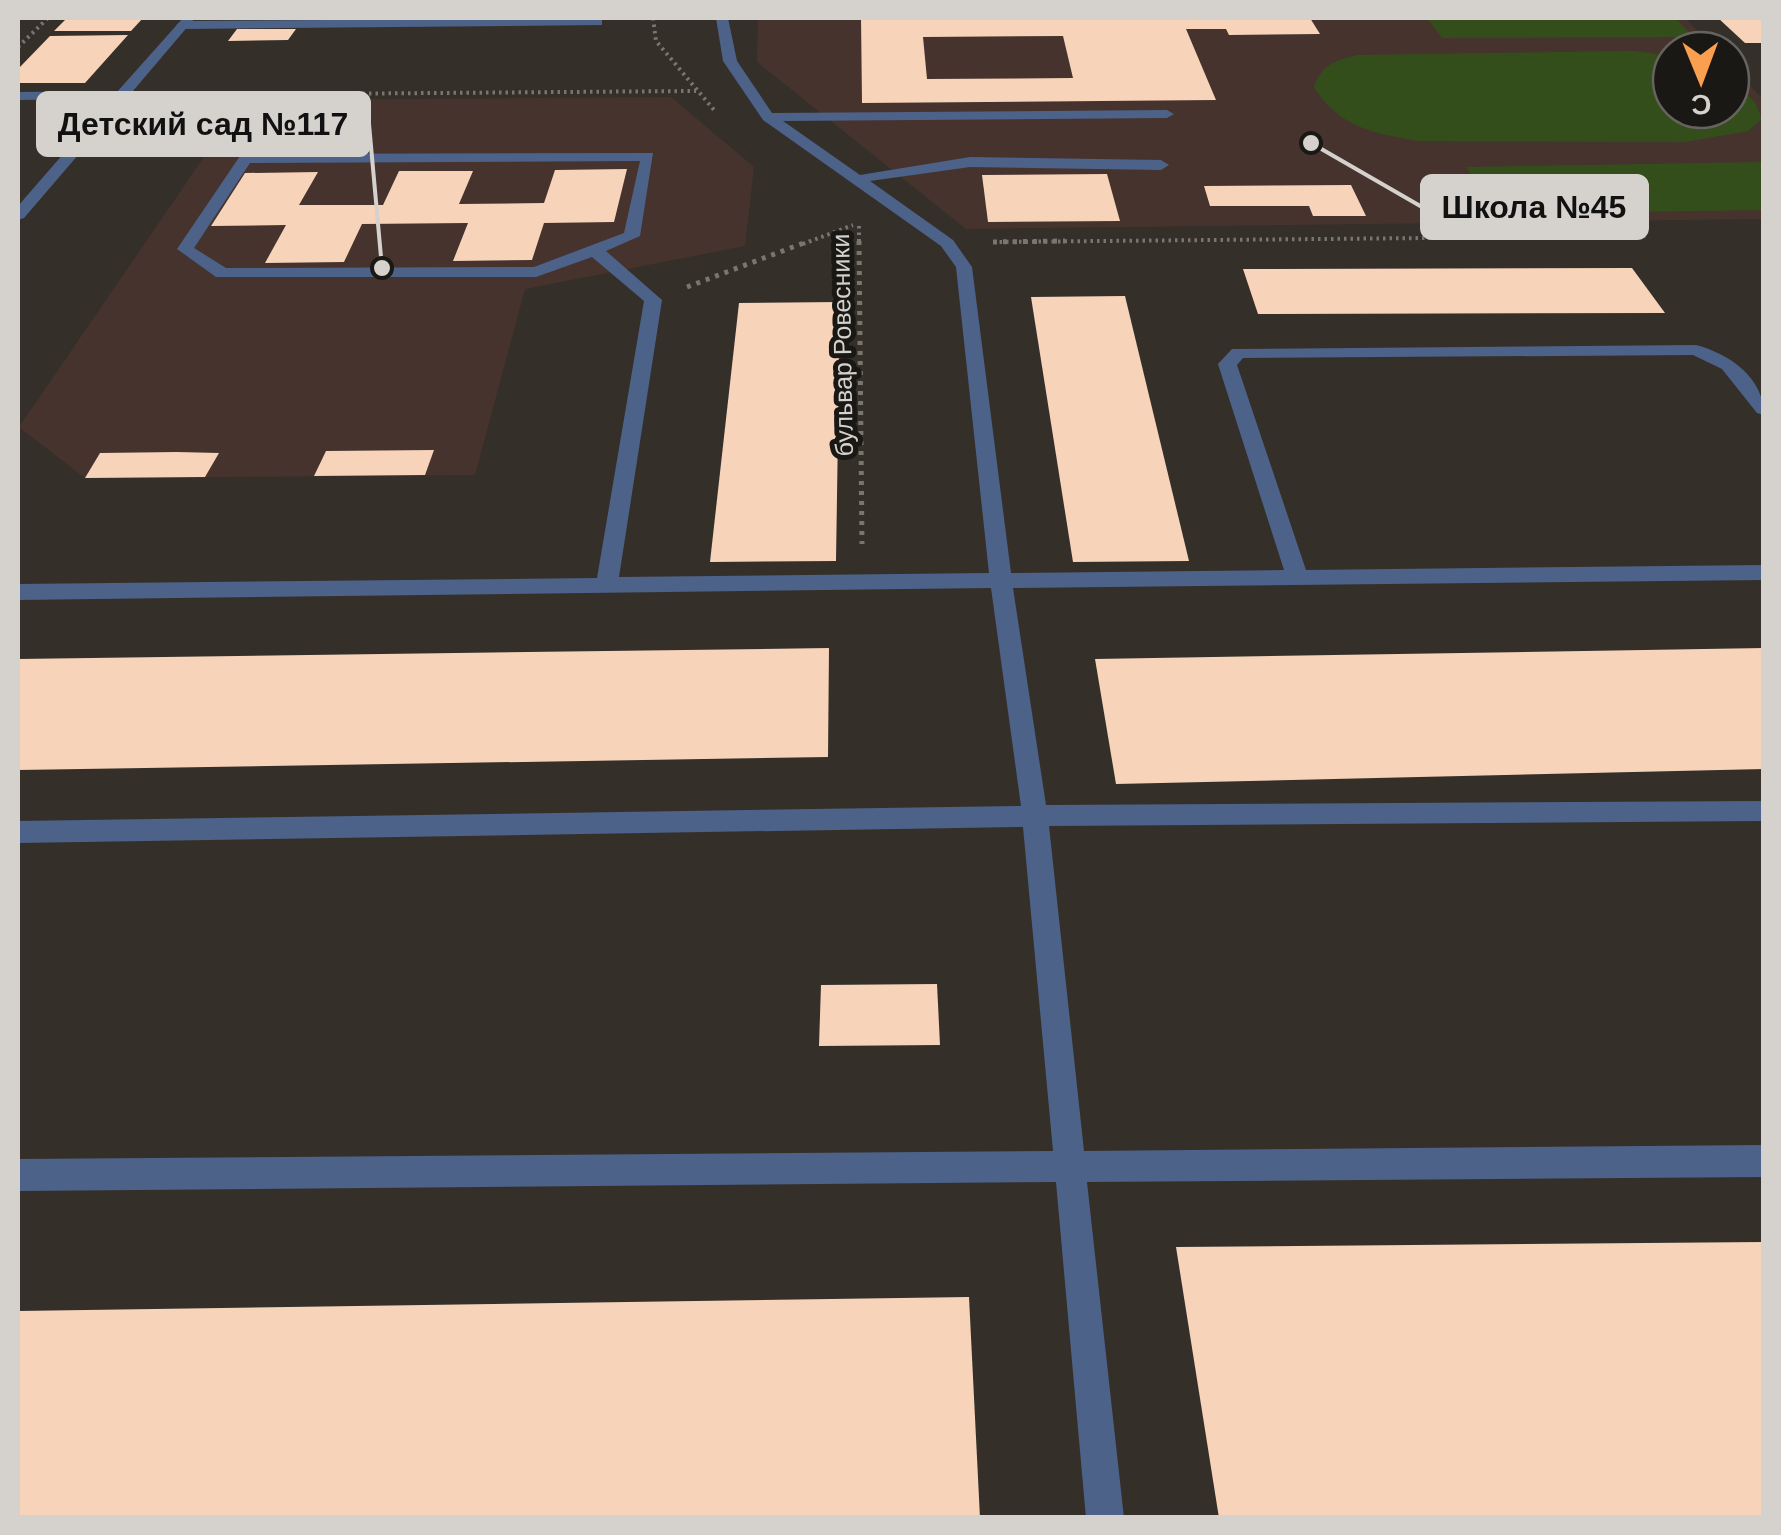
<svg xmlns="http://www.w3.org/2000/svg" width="1781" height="1535" font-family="Arial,sans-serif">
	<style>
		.education { fill: #46332d }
		.green { fill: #344e1b }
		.building { fill: #f7d3ba; fill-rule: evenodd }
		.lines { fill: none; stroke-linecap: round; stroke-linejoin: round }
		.path-far1 { stroke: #79756f; stroke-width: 4; stroke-dasharray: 2.5 4; stroke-linecap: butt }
		.path { stroke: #79756f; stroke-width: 5; stroke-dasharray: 4 6; stroke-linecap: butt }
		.service { fill: #4d6288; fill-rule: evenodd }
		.minor { fill: #4d6288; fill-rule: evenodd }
		.labels { text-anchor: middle; stroke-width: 10; stroke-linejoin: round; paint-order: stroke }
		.far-street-label { font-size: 25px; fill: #d5d2ce; stroke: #1a1815 }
		.leader { fill: none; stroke: #d5d2ce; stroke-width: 4 }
		.callout-dot { fill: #d5d2ce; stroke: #1a1815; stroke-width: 4 }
		.callout { fill: #d5d2ce; stroke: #d5d2ce; stroke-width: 4 }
		.callout-label { font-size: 32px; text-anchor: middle; font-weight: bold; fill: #111 }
	</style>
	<rect width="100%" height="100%" fill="#343029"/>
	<g class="education">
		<path d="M758 18H1685L1716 50H1671V110H1731V65L1763 99V219L966 229 757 62Z"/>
		<path d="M671 97 754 167 745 246 525 289 475 475 85 478 19 427 243 100Z"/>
	</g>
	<g class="green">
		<path d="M1427 18H1675L1694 37 1442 38Z"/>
		<path d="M1634 51 1671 56V110H1731V80L1755 102 1762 119 1748 131 1685 142 1419 141C1375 134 1338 127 1314 87 1322 64 1335 61 1357 55Z"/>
		<path d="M1763 162V210L1498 214 1466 167Z"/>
	</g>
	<g class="building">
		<path d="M67 18H143L131 31H54Z"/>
		<path d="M861 18H1310L1320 34 1229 35 1226 29H1186L1216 100 862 103ZM1063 36 1073 78 927 79 923 37Z"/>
		<path d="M1718 18H1764V43H1745Z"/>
		<path d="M237 29H296L288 40 228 41Z"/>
		<path d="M128 35 85 83H18V69L50 36Z"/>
		<path d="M627 169 614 222 544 223 532 260 453 261 468 223 362 224 344 262 265 263 286 225 211 226 245 173 318 172 299 205H383L399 171H473L459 204 544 203 555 170Z"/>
		<path d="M1107 174 1120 221 988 222 982 175Z"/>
		<path d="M1351 185 1366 216H1313L1309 206H1210L1204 186Z"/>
		<path d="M1632 268 1665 313 1258 314 1243 269Z"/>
		<path d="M1125 296 1189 561 1073 562 1031 297Z"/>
		<path d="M840 302 836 561 710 562 739 303Z"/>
		<path d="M434 450 425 475 314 476 326 451Z"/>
		<path d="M100 453 177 452 219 453 205 477 85 478Z"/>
		<path d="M829 648 828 757 18 770V659Z"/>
		<path d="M1764 648V769L1116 784 1095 659Z"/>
		<path d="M937 984 940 1045 819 1046 821 985Z"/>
		<path d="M1764 1242V1518H1219L1176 1247Z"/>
		<path d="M969 1297 980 1518H18V1311Z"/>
	</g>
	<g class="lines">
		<g class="path-far1">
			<path d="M653 18 656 41 714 110"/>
			<path d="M18 47 48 18"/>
			<path d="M174 95 696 91"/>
			<path d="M859 226V244"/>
			<path d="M993 242 1648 236"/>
			<path d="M803 244 853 225"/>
		</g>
		<g class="path">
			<path d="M859 241 862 544"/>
			<path d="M993 242 1065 241"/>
			<path d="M687 287 809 241"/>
		</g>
		<g class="service">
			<path d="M597 18 602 19V25L182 29 176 25 182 21Z"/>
			<path d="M716 18H728L737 61 772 113 1167 110 1174 114 1167 118 783 121 860 175 970 157 1161 160 1169 165 1161 170 970 167 870 181 953 240 972 267 1011 573 1284 570 1218 364 1232 349 1696 345C1730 354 1764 378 1764 415L1757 413 1722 369 1693 355 1243 358 1237 365 1306 570 1764 565V580L1013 588 1046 805 1764 801V821L1049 826 1084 1151 1764 1145V1177L1087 1182 1124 1518H1086L1056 1182 18 1191V1159L1053 1151 1023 827 18 843V821L1021 806 991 588 18 600V584L597 578 644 301 592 257 536 277H216L177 249 240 156 245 154 653 153 640 236 606 251 662 300 619 577 989 573 956 267 941 246 763 120 723 61ZM640 161 624 233 534 267 226 268 194 248 250 163Z"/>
			<path d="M122 91 127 92V98L24 218 18 220V206L111 99 18 100V92Z"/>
		</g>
		<path class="minor" d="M183 18H195L127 98H117V92Z"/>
	</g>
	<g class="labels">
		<g class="far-street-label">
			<text transform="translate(842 345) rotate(-91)" y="9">бульвар Ровесники</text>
		</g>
	</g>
	<path class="leader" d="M382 268L369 124M1311 143L1422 207"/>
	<g class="callout-dot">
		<circle cx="382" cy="268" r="10"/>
		<circle cx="1311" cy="143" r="10"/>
	</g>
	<g class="callout">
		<rect x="38" y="93" width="331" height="62" rx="10"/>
		<rect x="1422" y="176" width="225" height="62" rx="10"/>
	</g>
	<g class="callout-label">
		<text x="203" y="135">Детский сад №117</text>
		<text x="1534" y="218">Школа №45</text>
	</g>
	<rect width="1781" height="1535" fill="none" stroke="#d5d2ce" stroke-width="40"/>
	<g transform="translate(1701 80) rotate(179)"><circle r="48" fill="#1a1815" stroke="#65625f" stroke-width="2.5"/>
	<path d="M0-8L18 38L0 25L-18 38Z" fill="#fa9f4f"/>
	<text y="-15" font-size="28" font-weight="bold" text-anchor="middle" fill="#d5d2ce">С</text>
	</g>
</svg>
